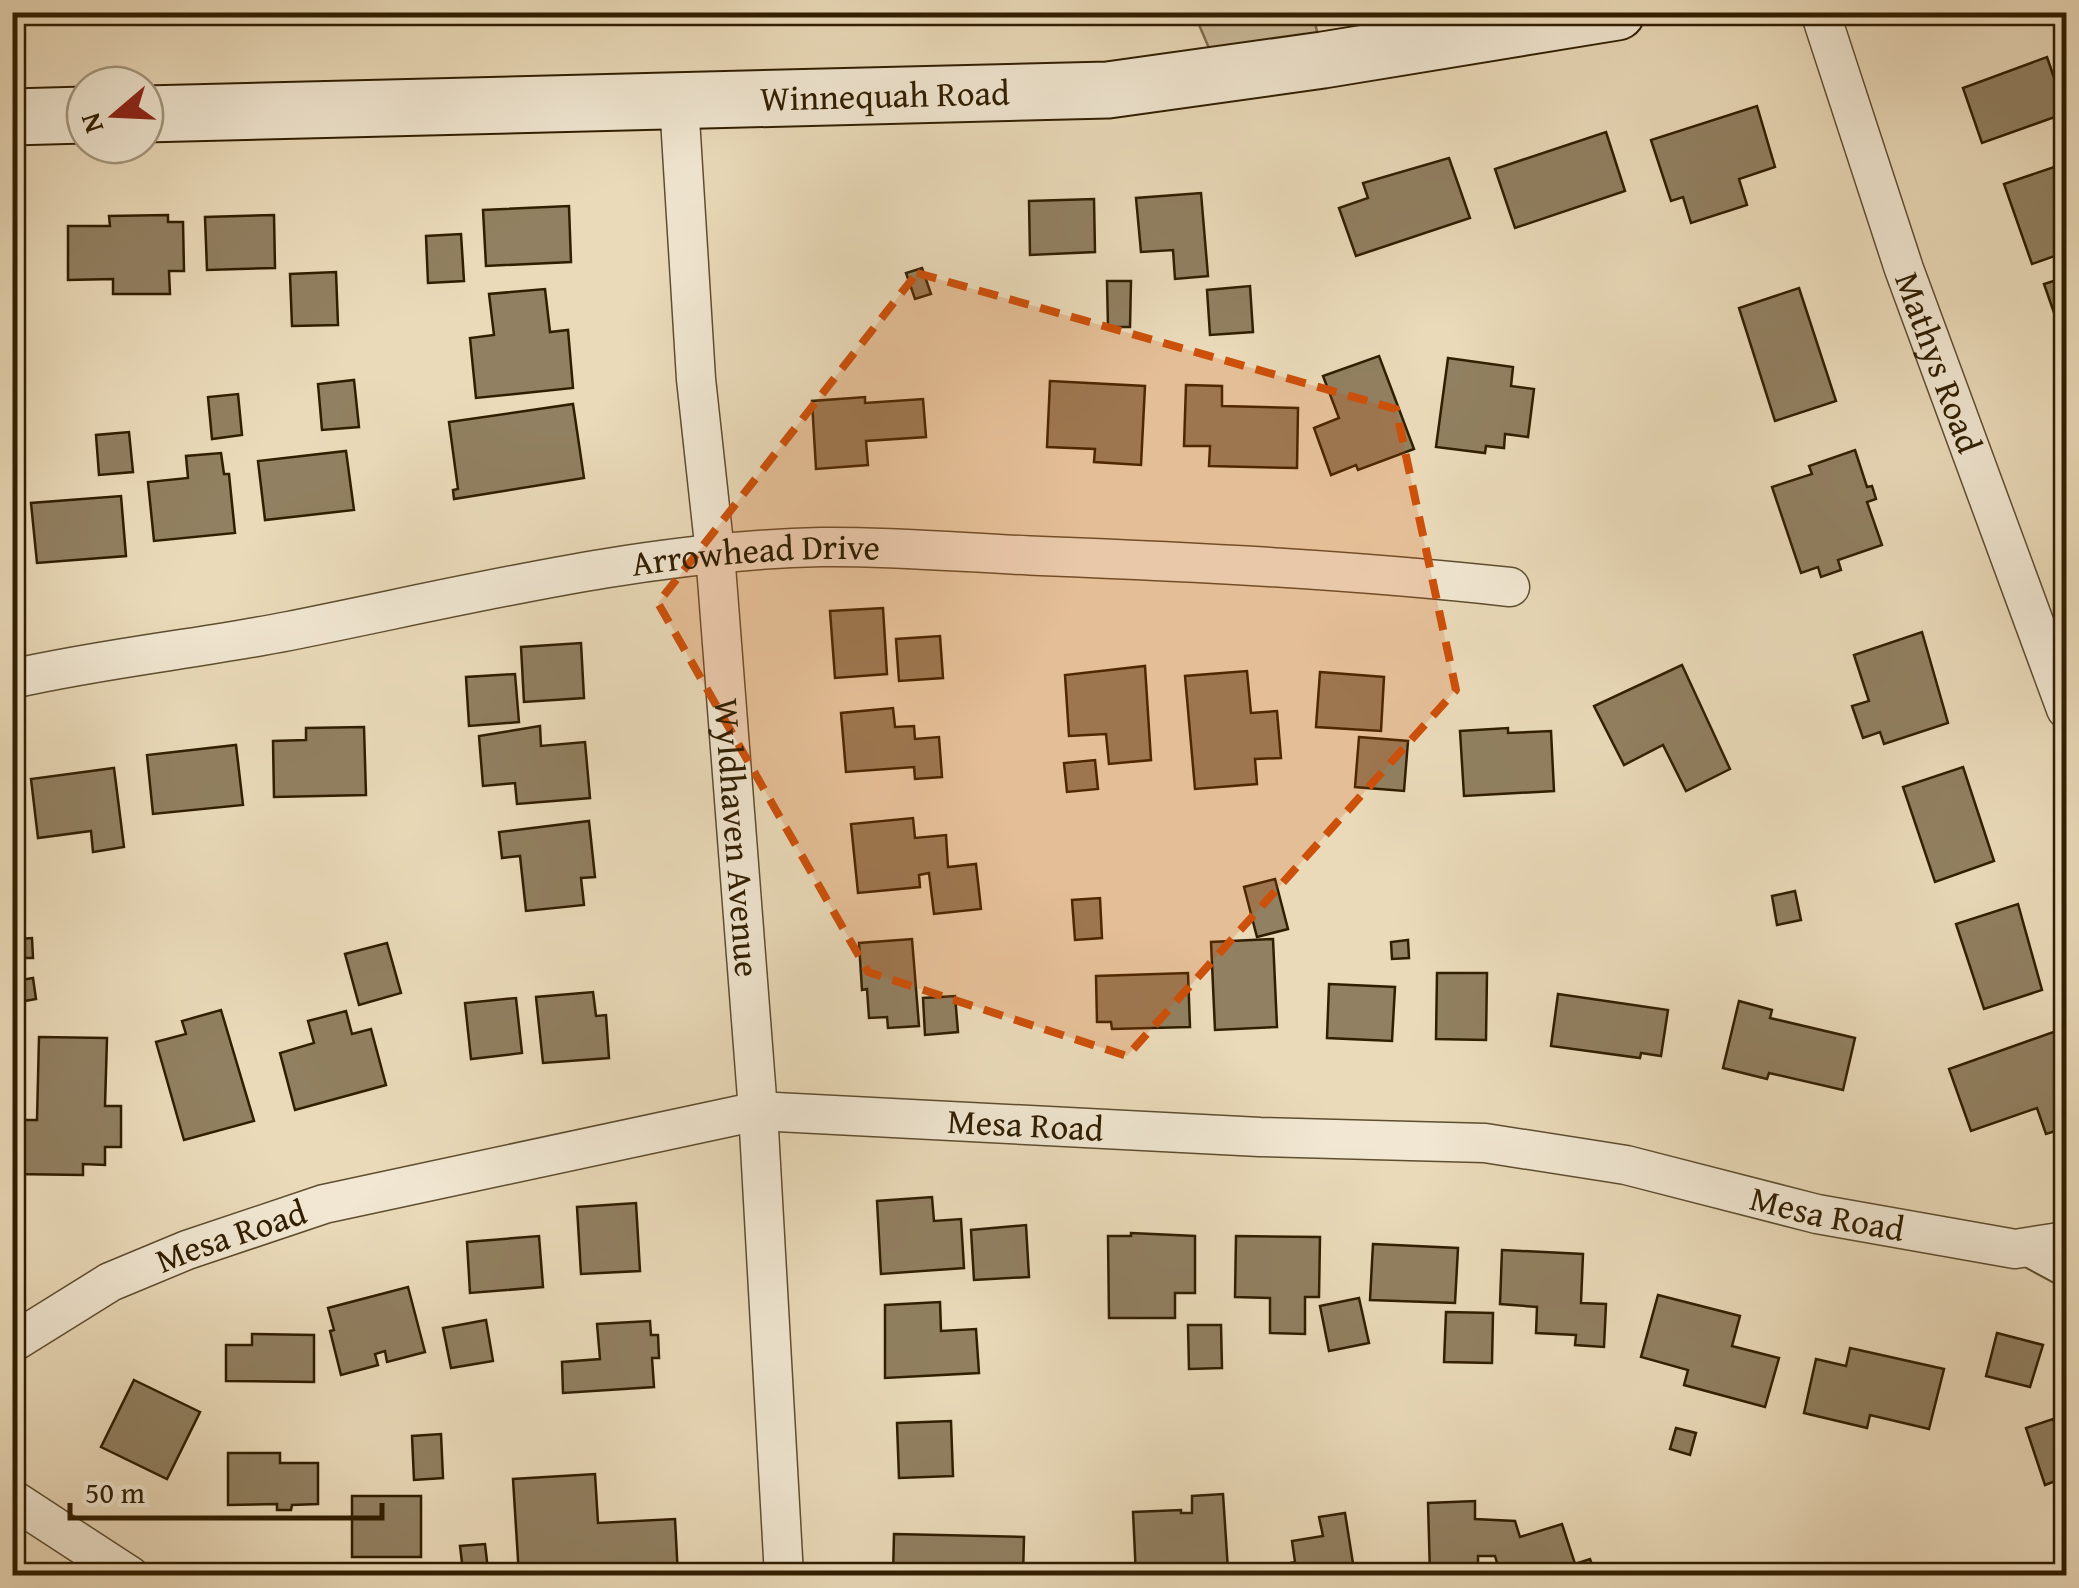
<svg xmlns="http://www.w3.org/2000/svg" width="2079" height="1588" font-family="'Gentium Book Plus',serif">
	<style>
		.green { fill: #caba9a; stroke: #7d6c4e; stroke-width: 2.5 }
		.building { fill: #918061; stroke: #301e01; stroke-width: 2.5 }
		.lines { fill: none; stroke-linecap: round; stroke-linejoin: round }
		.lane-casing { stroke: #5e4d2f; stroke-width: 24 }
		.street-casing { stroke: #5e4d2f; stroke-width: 41 }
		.secondary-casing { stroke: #301e01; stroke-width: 59 }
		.lane { stroke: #f1e7d2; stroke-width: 20 }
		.street { stroke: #f1e7d2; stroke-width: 38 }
		.secondary { stroke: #f1e7d2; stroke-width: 55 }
		.marked { fill: #cc500a; fill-opacity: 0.2; stroke: #cc500a; stroke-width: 8; stroke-dasharray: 20 12; stroke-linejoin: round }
		.labels { text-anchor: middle; stroke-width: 8; stroke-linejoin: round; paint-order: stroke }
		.street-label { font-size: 35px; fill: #301e01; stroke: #f1e7d2 }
	</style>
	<rect width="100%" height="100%" fill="#eadab9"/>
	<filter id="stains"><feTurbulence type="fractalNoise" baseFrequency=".002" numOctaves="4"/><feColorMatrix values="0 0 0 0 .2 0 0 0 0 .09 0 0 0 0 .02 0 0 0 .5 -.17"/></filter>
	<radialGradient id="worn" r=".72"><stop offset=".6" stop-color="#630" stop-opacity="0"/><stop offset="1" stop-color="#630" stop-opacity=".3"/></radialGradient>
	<path class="green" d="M1194 13H1313L1323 60 1220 74Z"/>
	<g class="building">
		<path d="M2047 57 2066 113 1982 143 1963 88Z"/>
		<path d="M1757 106 1775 167 1739 179 1747 205 1691 223 1683 197 1671 201 1651 140Z"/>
		<path d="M1606 132 1625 191 1515 228 1495 169Z"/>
		<path d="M1449 158 1470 218 1356 256 1339 208 1368 198 1363 183Z"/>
		<path d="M2066 163V252L2032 264 2004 184Z"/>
		<path d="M1201 193 1208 276 1175 279 1173 250 1141 252 1136 198Z"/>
		<path d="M1094 199 1095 252 1030 255 1029 201Z"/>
		<path d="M569 206 571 262 486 266 483 210Z"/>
		<path d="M168 215V222H183L184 271H169L170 294H113V279L68 280V226H110L109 216Z"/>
		<path d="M274 215 275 268 207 270 205 217Z"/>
		<path d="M461 234 464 281 428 283 426 236Z"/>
		<path d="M922 268 931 294 915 299 906 273Z"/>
		<path d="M336 272 338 325 292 326 290 274Z"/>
		<path d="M2066 277V347L2044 284Z"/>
		<path d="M1107 281H1131L1130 327H1108Z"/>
		<path d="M1250 286 1253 332 1210 335 1207 290Z"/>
		<path d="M1799 288 1836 401 1775 421 1739 308Z"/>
		<path d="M545 289 550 332 568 330 573 388 476 398 470 338 494 335 489 294Z"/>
		<path d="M1379 356 1414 449 1358 470 1356 465 1331 475 1314 428 1339 418 1323 376Z"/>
		<path d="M1448 358 1513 367 1511 386 1534 389 1528 437 1505 434 1504 448 1486 446 1485 453 1436 447Z"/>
		<path d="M354 380 359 427 322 430 318 384Z"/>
		<path d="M1050 381 1145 386 1141 465 1094 462 1095 449 1047 447Z"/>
		<path d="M1186 385 1222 386V406L1298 408 1297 468 1209 466 1210 446H1184Z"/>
		<path d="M238 394 242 435 212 439 208 397Z"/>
		<path d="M865 397V403L923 399 926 437 866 441 868 465 816 469 812 401Z"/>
		<path d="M573 404 584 478 454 499 453 490 458 489 449 422Z"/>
		<path d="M129 432 133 472 99 475 96 435Z"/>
		<path d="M1855 450 1867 487 1872 486 1876 499 1867 502 1882 545 1838 560 1841 570 1821 577 1818 567 1801 573 1772 487 1812 474 1809 466Z"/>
		<path d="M346 451 354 510 265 520 258 461Z"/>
		<path d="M221 453 224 474H229L235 533 154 541 148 482 188 478 186 456Z"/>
		<path d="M121 496 126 556 37 563 31 503Z"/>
		<path d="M883 608 887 674 835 678 830 611Z"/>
		<path d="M1922 632 1948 723 1884 744 1880 732 1863 738 1852 706 1869 701 1854 655Z"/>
		<path d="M940 636 943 678 899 681 896 639Z"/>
		<path d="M581 643 584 698 524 702 521 647Z"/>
		<path d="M1682 665 1730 769 1686 791 1663 745 1624 765 1594 706Z"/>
		<path d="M1145 666 1151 760 1109 764 1106 734 1069 736 1065 675Z"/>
		<path d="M1247 671 1251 713 1277 711 1281 758 1255 759 1257 784 1195 789 1185 676Z"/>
		<path d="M1320 672 1384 677 1381 731 1316 727Z"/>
		<path d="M515 674 519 722 469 726 466 677Z"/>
		<path d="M893 708 895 727 914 726 915 739 939 737 942 777 915 779 914 767 846 772 841 713Z"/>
		<path d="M540 726 541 746 585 742 590 798 517 804 515 783 483 786 479 736Z"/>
		<path d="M364 727 366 795 274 797 273 741 306 740V728Z"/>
		<path d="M1508 728V733L1551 731 1554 791 1464 796 1460 731Z"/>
		<path d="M1359 737 1408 741 1404 791 1355 787Z"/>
		<path d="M236 745 243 805 153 814 147 755Z"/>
		<path d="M1095 760 1098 789 1067 792 1064 763Z"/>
		<path d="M1963 767 1994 861 1935 882 1903 787Z"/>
		<path d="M114 768 124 847 93 852 91 831 38 838 31 779Z"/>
		<path d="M913 818 915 838 946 835 948 867 976 864 981 909 934 914 929 873 919 875 920 887 858 893 851 824Z"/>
		<path d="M589 821 595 877 581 878 584 905 526 911 520 856 502 858 499 832Z"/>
		<path d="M1275 879 1288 929 1257 937 1244 887Z"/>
		<path d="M1795 891 1801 920 1777 925 1772 896Z"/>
		<path d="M1100 898 1102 938 1075 940 1072 900Z"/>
		<path d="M2018 904 2042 990 1984 1009 1956 924Z"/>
		<path d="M32 938 33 958H20L18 939Z"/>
		<path d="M912 939 919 1026 888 1028 887 1017 869 1018 867 989 862 990 859 943Z"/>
		<path d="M1273 939 1277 1027 1215 1030 1211 942Z"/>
		<path d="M1408 940 1409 958 1392 959 1391 942Z"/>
		<path d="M387 943 401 993 359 1005 345 954Z"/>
		<path d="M1188 973 1190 1027 1112 1029 1111 1022H1097L1096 976Z"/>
		<path d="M1437 973H1487L1486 1040 1436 1039Z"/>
		<path d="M33 978 36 999 19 1002 15 981Z"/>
		<path d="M1329 984 1395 987 1392 1041 1327 1038Z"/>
		<path d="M593 992 596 1016 606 1015 609 1058 543 1063 536 997Z"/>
		<path d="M1558 994 1668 1010 1661 1056 1641 1053 1640 1058 1551 1046Z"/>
		<path d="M955 996 958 1032 925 1035 923 998Z"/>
		<path d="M516 998 522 1053 471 1059 465 1003Z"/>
		<path d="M1739 1001 1772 1010 1770 1018 1855 1038 1843 1090 1769 1073 1767 1079 1723 1068Z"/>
		<path d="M221 1010 254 1121 184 1140 156 1042 186 1034 182 1021Z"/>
		<path d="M346 1011 352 1034 371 1029 386 1085 295 1110 280 1053 314 1043 308 1021Z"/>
		<path d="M2059 1030 2066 1052V1132L2065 1128 2046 1134 2037 1108 1971 1131 1949 1069Z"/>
		<path d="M39 1037 107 1038 105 1106H121V1147H105V1165L83 1164V1175L12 1174V1120H37Z"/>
		<path d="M932 1197 934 1221 961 1219 964 1268 881 1274 877 1201Z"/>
		<path d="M636 1203 640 1271 581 1274 577 1207Z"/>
		<path d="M1026 1225 1029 1277 974 1280 971 1230Z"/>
		<path d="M1131 1233 1195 1236V1293H1175V1318H1109L1108 1236H1131Z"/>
		<path d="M539 1236 543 1287 470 1293 467 1242Z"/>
		<path d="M1236 1236 1320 1237 1319 1297H1305V1334L1270 1333V1298L1235 1297Z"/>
		<path d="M1373 1244 1458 1248 1455 1303 1370 1300Z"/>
		<path d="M1502 1250 1583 1254 1581 1303 1606 1304 1604 1347 1575 1345 1576 1335 1536 1333 1537 1307 1500 1304Z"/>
		<path d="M408 1287 425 1352 387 1362 385 1351 375 1354 378 1365 341 1375 330 1331 334 1330 328 1308Z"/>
		<path d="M1658 1295 1740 1316 1732 1346 1779 1358 1765 1407 1684 1385 1688 1370 1641 1357Z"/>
		<path d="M1359 1298 1369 1343 1329 1351 1320 1306Z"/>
		<path d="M940 1302 941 1331 976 1329 979 1373 885 1378V1305Z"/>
		<path d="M1446 1312 1493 1313 1492 1363 1444 1362Z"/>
		<path d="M486 1320 493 1361 451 1368 443 1328Z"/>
		<path d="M650 1321 651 1335H658L659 1358H652L654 1387 563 1393 562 1362 600 1359 597 1324Z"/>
		<path d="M1188 1325H1221L1222 1368 1189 1369Z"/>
		<path d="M1997 1333 2043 1345 2030 1387 1986 1376Z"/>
		<path d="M252 1334 314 1335V1382L226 1381V1345H252Z"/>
		<path d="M1850 1348 1944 1369 1929 1429 1870 1415 1867 1428 1804 1413 1816 1359 1846 1366Z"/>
		<path d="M134 1380 200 1412 167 1479 101 1447Z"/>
		<path d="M2053 1419 2056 1427 2066 1424V1477L2045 1485 2026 1428Z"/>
		<path d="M951 1421 953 1476 899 1478 897 1423Z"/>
		<path d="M1676 1428 1696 1433 1690 1455 1670 1449Z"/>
		<path d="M441 1434 443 1478 414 1480 412 1436Z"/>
		<path d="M228 1453H280V1463H318V1504L292 1505 291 1510H277V1504L228 1505Z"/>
		<path d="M595 1474 598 1523 675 1519 678 1576H519L513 1479Z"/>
		<path d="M1223 1494 1228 1570 1195 1572V1576H1136L1133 1512 1181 1510V1513H1192V1496Z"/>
		<rect x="352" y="1496" width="69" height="61"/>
		<path d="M1475 1501V1519L1515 1521 1520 1537 1562 1524 1575 1564 1590 1559 1596 1576H1501L1495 1556H1478V1575H1430L1428 1503Z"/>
		<path d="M1345 1513 1355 1576H1273L1271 1567 1295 1562 1292 1541 1323 1536 1319 1517Z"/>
		<path d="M894 1534 1024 1537 1023 1576H893Z"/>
		<path d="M485 1544 488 1570 463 1571 460 1546Z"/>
	</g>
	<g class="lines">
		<g class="lane-casing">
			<path id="lane" d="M2020 1252 2066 1277"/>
		</g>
		<g class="street-casing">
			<g id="street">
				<path id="s1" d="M1820 12 1904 269 2066 709"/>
				<path id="s2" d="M679 102 696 379 715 553 758 1111 784 1576"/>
				<path id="s3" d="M12 679C104 658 197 649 289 631 465 596 640 551 821 547 894 546 968 553 1041 556 1197 562 1354 570 1510 587"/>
				<path id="s4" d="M12 1343 110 1282 187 1250 324 1204 758 1111 1260 1137 1485 1143 1626 1165 1817 1214 2015 1249 2066 1241"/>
				<path d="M12 1499 130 1576"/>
			</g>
		</g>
		<g class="secondary-casing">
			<g id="secondary">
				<path id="s5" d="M145 114 1108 90 1323 60 1617 12"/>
				<path d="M12 117 85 115"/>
			</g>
		</g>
		<use href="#lane" class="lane"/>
		<use href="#street" class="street"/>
		<use href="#secondary" class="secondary"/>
	</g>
	<path class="marked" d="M917 273 1396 409 1456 690 1127 1056 868 972 658 603Z"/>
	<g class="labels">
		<g class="street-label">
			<text dy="12" stroke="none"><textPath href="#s5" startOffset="740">Winnequah Road</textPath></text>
			<text dy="12" stroke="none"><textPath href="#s1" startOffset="370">Mathys Road</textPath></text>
			<text dy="12" stroke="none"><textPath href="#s3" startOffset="755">Arrowhead Drive</textPath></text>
			<text dy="12" stroke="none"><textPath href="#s2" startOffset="738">Wyldhaven Avenue</textPath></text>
			<text dy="12" stroke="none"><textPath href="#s4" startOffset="1055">Mesa Road</textPath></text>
			<text dy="12" stroke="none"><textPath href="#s4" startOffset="1865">Mesa Road</textPath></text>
			<text dy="12" stroke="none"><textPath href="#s4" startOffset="245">Mesa Road</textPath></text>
		</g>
	</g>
	<rect width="2079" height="1588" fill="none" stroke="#eadab9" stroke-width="50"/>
	<rect x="15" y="15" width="2049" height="1558" fill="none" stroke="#301e01" stroke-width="5"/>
	<rect x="25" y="25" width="2029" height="1538" fill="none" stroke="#301e01" stroke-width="2.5"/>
	<g transform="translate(115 115) rotate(251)"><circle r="48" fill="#f1e7d2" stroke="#a4977e" stroke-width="2.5"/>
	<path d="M0-8L18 38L0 25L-18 38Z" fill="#8f2418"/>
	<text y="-15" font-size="28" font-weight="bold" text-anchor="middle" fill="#301e01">N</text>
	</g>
	<path d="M70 1503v15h312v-15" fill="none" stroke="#301e01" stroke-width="5"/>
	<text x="85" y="1503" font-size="30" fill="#301e01" stroke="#f1e7d2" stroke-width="8" paint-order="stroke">50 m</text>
	<rect width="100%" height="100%" filter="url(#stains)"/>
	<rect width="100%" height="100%" fill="url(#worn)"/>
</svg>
